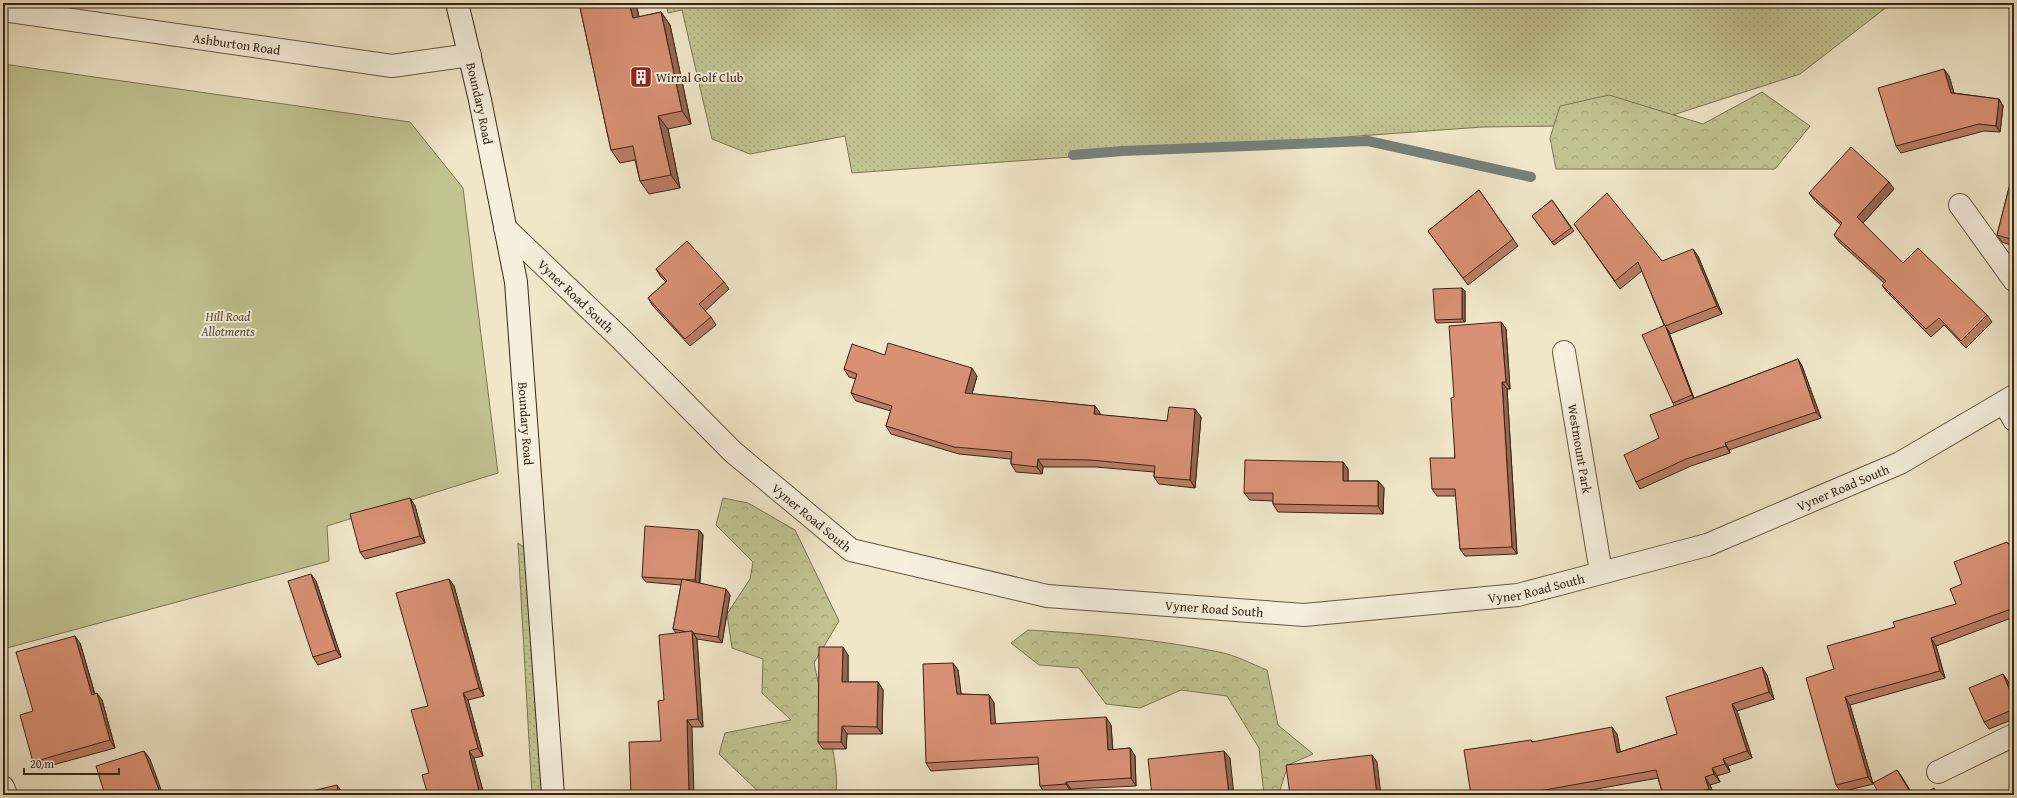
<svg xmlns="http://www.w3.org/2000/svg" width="2017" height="798" font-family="'Gentium Book Plus',serif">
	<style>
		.grass { fill: url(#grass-dots); stroke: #7c7454 }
		.forest { fill: url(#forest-crowns); stroke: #7c7454 }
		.garden { fill: #c1c391; stroke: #7c7454 }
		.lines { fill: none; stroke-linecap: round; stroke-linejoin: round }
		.stream { stroke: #75817b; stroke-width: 10 }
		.minor-casing { stroke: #655643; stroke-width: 24 }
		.tertiary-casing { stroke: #655643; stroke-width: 24 }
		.secondary-casing { stroke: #372516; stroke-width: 24 }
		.minor { stroke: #f5efdc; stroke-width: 22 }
		.tertiary { stroke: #f5efdc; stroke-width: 22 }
		.secondary { stroke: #f5efdc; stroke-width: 22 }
		.wall { fill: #bb7d65; stroke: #372516 }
		.shaded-wall { fill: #986652; stroke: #372516 }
		.building { fill: #d99175; stroke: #372516 }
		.labels { text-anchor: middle; stroke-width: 4; stroke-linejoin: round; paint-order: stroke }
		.street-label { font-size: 13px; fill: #372516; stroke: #f5efdc }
		.poi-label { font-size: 13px; fill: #372516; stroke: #f5efdc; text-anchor: start }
		.park-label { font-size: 13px; font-style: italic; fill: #5a4c35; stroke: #f5efdc }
	</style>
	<defs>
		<pattern id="grass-dots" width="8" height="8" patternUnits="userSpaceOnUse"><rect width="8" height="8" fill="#c1c391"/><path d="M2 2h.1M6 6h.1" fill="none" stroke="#a6a77c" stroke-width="1.8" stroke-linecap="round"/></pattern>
		<pattern id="forest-crowns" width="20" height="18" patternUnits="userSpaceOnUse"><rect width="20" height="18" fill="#c1c391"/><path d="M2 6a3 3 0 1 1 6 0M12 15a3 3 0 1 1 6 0" fill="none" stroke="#a6a77c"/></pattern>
	</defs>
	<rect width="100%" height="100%" fill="#f0e7c9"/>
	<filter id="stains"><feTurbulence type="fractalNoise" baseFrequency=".005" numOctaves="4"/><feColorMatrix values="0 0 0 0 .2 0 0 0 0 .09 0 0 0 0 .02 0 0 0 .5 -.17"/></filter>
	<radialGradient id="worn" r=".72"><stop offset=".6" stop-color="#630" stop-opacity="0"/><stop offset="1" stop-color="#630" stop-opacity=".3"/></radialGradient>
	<g class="grass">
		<path d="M666 3H1892L1800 74 1642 125 1482 127 852 173 845 136 750 154 712 139 682 10 668 13Z"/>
		<path d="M518 543 528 550 542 795H532Z"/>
	</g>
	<g class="forest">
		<path d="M1762 92 1810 126 1775 169H1556L1550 138 1560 106 1609 95 1703 124Z"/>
		<path d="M723 498 748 503 795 530 839 621 814 663C819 688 843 776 835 795H762L719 754 725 733 791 720 762 693 763 659 732 648 727 614 750 579 753 562 716 525Z"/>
		<path d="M1028 630C1092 634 1157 639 1219 652 1235 655 1252 664 1267 670L1278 725 1313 754 1288 765 1280 790V795H1264L1259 748 1227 696 1181 690 1140 708 1106 704 1079 668 1039 665 1011 643Z"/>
	</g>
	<path class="garden" d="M3 64 410 122 463 188 498 473 327 526 329 561 3 649Z"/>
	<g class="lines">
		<path class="stream" d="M1073 155 1123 151 1368 141 1531 177"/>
		<g class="minor-casing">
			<g id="minor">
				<path id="s1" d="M3 10 392 66 470 55"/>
				<path d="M1960 205 2014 280"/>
				<path id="s2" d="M1564 352 1601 572"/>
				<path d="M2004 402 2014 420"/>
				<path d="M1938 772 2014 735"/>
				<path d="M3 787 6 795"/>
			</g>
		</g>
		<g class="tertiary-casing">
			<g id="tertiary">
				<path id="s3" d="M505 228 619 337 733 452 851 550 1047 596 1304 615 1518 595 1707 545 1900 463 2014 396"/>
			</g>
		</g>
		<g class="secondary-casing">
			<g id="secondary">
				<path id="s4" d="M457 3 480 100 516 282 553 795"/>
			</g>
		</g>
		<use href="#minor" class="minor"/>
		<use href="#tertiary" class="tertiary"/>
		<use href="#secondary" class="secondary"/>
	</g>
	<g class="wall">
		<path d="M579 3H636L639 17 661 12 670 25 691 124 668 129 680 188 649 194 640 181 635 160 620 163 611 150Z"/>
		<path d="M1949 76 1954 93 1999 99 2003 106 2000 132 1984 131 1901 153 1896 146Z"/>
		<path d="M2014 168V246L2002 242 1997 235Z"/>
		<path d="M1894 189 1863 223 1903 263 1987 315 1992 322 1966 348 1944 325 1931 337 1887 292 1882 285 1884 283 1839 242 1834 235 1841 225 1815 201 1809 193Z"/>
		<path d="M1479 190 1518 246 1468 285 1428 231Z"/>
		<path d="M1552 200 1574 231 1554 245 1532 216Z"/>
		<path d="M1574 224 1662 261 1698 256 1722 314 1670 334 1668 330 1694 398 1798 359 1802 366 1821 418 1729 450 1730 453 1691 466 1640 489 1636 482 1659 438 1674 406 1673 403 1664 325 1642 271 1620 289Z"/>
		<path d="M656 269 724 282 729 289 705 311 711 317 716 325 690 346 653 306 648 298 666 282 661 277Z"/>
		<path d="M1462 288 1465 291V322L1437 323 1435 320Z"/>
		<path d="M1501 322 1506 329 1510 389H1507L1517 554 1465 556 1460 549 1456 496H1437L1432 489 1455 458 1454 397Z"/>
		<path d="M885 355 977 376 972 394 1095 406 1100 413V415L1167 421 1201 417 1195 488 1159 484 1154 477V472L1096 467H1043L1042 474 1016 472 1011 464V459L959 454 891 434 886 426 891 411 856 401 851 393 856 379 849 377 844 369Z"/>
		<path d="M1343 462 1348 469V481H1378L1384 488 1383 514 1278 512 1273 504V501L1250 500 1244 493Z"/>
		<path d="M410 498 415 506 425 543 365 559 360 552Z"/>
		<path d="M699 530 703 535 700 583 730 595 722 643 697 639 703 727H692L661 741 676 633 673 629 681 585 646 582 642 577Z"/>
		<path d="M2014 542V617L1936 646 1945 678 1850 705 1873 784 1841 792 1836 785 1834 669 1895 627 1956 604 2008 544Z"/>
		<path d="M449 579 454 586 484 696 468 700 483 756 474 758 484 795H428L429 773 428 706Z"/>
		<path d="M316 581 341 657 318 665 313 657Z"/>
		<path d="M80 643 95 694 102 700 115 748 38 769 33 762V711Z"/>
		<path d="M848 655V682H878L883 690 882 734H847L846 749H823L818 742Z"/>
		<path d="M958 670 961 694 989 695 994 703 995 724 1111 725 1113 750 1130 748 1135 756 1136 786 1071 789V792L1045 793 1040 786 1039 764 931 771 926 763Z"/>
		<path d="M1767 675 1774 699 1737 711 1752 758 1728 766 1730 772 1717 776 1720 782 1710 785 1714 795H1663L1658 778 1563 795H1471L1531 740 1533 742 1617 734 1620 752 1677 734Z"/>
		<path d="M2008 681 2014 695V719L1989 729 1984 722Z"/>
	</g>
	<g class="shaded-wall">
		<path d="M629 3H636L642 31 633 18Z"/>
		<path d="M661 12 670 25 691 124 682 111Z"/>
		<path d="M1944 69 1949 76 1956 100 1951 93Z"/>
		<path d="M1999 99 2003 106 2000 132 1996 126Z"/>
		<path d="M658 116 668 129 680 188 671 175Z"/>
		<path d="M1889 182 1894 189 1862 224 1857 217Z"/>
		<path d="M1693 249 1698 256 1722 314 1717 306Z"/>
		<path d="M1462 288 1465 291V322L1462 319Z"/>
		<path d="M1501 322 1506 329 1510 389 1506 382Z"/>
		<path d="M1665 326 1668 330 1694 399 1692 395Z"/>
		<path d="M1798 359 1802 366 1821 418 1816 412Z"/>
		<path d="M972 368 977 376 970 400 965 393Z"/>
		<path d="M1502 382 1507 389 1517 554 1512 547Z"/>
		<path d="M1095 406 1100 413 1099 422 1094 414Z"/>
		<path d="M1195 409 1201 417 1195 488 1190 480Z"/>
		<path d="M1725 443 1729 450 1730 453 1726 446Z"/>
		<path d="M1038 459 1043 467 1042 474 1037 467Z"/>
		<path d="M1343 462 1348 469V488L1343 481Z"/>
		<path d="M1378 481 1384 488 1383 514 1378 506Z"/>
		<path d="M410 498 415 506 425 543 420 536Z"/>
		<path d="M699 530 703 535 699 586 695 580Z"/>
		<path d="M311 574 316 581 341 657 336 650Z"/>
		<path d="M449 579 454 586 484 696 479 688Z"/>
		<path d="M726 589 730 595 722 643 718 637Z"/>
		<path d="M692 631 697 639 703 727 698 719Z"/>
		<path d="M75 636 80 643 97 702 92 695Z"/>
		<path d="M1931 638 1936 646 1945 678 1940 671Z"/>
		<path d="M843 647 848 655V690L842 682Z"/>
		<path d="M953 663 958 670 962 701 957 694Z"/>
		<path d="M1762 667 1767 675 1774 699 1769 692Z"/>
		<path d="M2003 674 2008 681 2014 695V700Z"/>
		<path d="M878 682 883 690 882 734 877 727Z"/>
		<path d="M97 693 102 700 115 748 110 740Z"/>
		<path d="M463 693 468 700 483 756 478 748Z"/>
		<path d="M989 695 994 703 996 732 991 724Z"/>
		<path d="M1845 697 1850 705 1873 784 1868 777Z"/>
		<path d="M1732 704 1737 711 1752 758 1747 751Z"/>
		<path d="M1106 717 1111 725 1113 757 1108 750Z"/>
		<path d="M687 720 692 727 694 795H689Z"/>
		<path d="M842 726 847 734 846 749 841 742Z"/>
		<path d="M1612 727 1617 734 1622 761 1617 753Z"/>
		<path d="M1130 748 1135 756 1136 786 1131 778Z"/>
		<path d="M144 751 150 759 163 795H161Z"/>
		<path d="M469 751 474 758 484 795H480Z"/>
		<path d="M1224 751 1230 758 1234 795H1229Z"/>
		<path d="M1372 755 1377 762 1381 795H1377Z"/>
		<path d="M1723 759 1728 766 1730 772 1725 764Z"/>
		<path d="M1712 768 1717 776 1720 782 1714 774Z"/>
		<path d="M1897 770 1902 777 1913 795H1912Z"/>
		<path d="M1705 777 1710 785 1714 795 1709 789Z"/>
		<path d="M1066 782 1071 789V792L1066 784Z"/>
		<path d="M337 785 344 795H339Z"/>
	</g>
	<g class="building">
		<path d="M579 3H629L633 18 661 12 682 111 658 116 671 175 640 181 633 146 611 150Z"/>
		<path d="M1944 69 1951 93 1999 99 1996 126 1979 124 1896 146 1878 88Z"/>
		<path d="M2014 140V147L2012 141Z"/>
		<path d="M1851 147 1889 182 1857 217 1903 263 1918 248 1987 315 1961 341 1939 318 1926 329 1882 285 1886 281 1834 235 1842 223 1809 193Z"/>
		<path d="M2014 168V240L1997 235Z"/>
		<path d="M1479 190 1513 239 1463 278 1428 231Z"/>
		<path d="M1607 193 1662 261 1693 249 1717 306 1665 326 1638 262 1615 281 1574 224Z"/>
		<path d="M1552 200 1571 228 1552 242 1532 216Z"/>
		<path d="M687 241 724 282 699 304 711 317 685 339 648 298 667 281 656 269Z"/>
		<path d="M1462 288V319L1435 320 1433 289Z"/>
		<path d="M1501 322 1506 382H1502L1512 547 1460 549 1455 489H1432L1430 458H1455L1451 398 1454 397 1449 326Z"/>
		<path d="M1665 325 1692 395 1673 403 1642 335Z"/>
		<path d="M888 343 972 368 965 393 1095 406 1094 414 1167 421 1169 407 1195 409 1190 480 1154 477 1155 466 1090 460 1038 459 1037 467 1011 464 1012 452 954 447 886 426 892 406 851 393 857 374 844 369 852 344 885 355Z"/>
		<path d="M1798 359 1816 412 1725 443 1726 446 1686 459 1636 482 1624 455 1659 438 1650 415Z"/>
		<path d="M1245 460 1343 462V481H1378V506L1273 504V493H1244Z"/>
		<path d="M410 498 420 536 360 552 350 514Z"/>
		<path d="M645 526 699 530 695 580 642 577Z"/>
		<path d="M2007 542 2008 544 2014 542V608L1931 638 1940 671 1845 697 1868 777 1836 785 1806 678 1834 669 1827 646 1895 627 1893 622 1956 604 1950 589 1962 584 1954 562Z"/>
		<path d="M311 574 336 650 313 657 288 581Z"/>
		<path d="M449 579 479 688 463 693 478 748 469 751 480 795H428L422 775 429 773 411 710 428 706 396 593Z"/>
		<path d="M682 579 726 589 718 637 693 633 692 631 688 632 673 629Z"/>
		<path d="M692 631 698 719 687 720 689 795H631L629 742 661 741 658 701 664 700 659 635Z"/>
		<path d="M75 636 92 695 97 693 110 740 33 762 20 715 33 711 16 652Z"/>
		<path d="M819 647H843L842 682H878L877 727 842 726 841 742H818Z"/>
		<path d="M953 663 957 694 989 695 991 724 1106 717 1108 750 1130 748 1131 778 1066 782V784L1040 786 1038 757 926 763 923 664Z"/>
		<path d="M1762 667 1769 692 1732 704 1747 751 1723 759 1725 764 1712 768 1714 774 1705 777 1709 789 1689 795H1663L1656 770 1539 791 1540 795H1471L1464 750 1531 740 1532 742 1612 727 1617 753 1677 734 1666 697Z"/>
		<path d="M2003 674 2014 700V709L1984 722 1969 688Z"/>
		<path d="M144 751 161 795H105L96 766Z"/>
		<path d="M1224 751 1229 795H1152L1148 759Z"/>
		<path d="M1372 755 1377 795H1290L1286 765Z"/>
		<path d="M1897 770 1912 795H1880L1873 783Z"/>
		<path d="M337 785 339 795H295Z"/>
		<path d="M1934 788 1938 795H1922Z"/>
	</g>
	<defs>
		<g id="building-square" transform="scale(1.15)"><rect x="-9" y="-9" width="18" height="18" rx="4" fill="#8f2418" stroke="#f5efdc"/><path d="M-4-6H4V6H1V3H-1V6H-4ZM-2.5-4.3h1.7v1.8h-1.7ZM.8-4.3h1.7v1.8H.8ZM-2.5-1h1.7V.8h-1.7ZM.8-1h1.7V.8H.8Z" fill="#fff"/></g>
	</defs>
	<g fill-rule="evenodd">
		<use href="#building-square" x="641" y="77"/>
	</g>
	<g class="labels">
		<g class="street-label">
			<text dy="5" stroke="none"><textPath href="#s1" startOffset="236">Ashburton Road</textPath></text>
			<text dy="5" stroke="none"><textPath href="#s4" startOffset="103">Boundary Road</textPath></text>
			<text dy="5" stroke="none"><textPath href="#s3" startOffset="98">Vyner Road South</textPath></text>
			<text dy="5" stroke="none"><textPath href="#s4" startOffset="427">Boundary Road</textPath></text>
			<text dy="5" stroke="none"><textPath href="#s2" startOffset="98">Westmount Park</textPath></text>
			<text dy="5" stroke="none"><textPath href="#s3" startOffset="1490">Vyner Road South</textPath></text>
			<text dy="5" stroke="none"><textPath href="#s3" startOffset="422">Vyner Road South</textPath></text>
			<text dy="5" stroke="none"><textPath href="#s3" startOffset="1166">Vyner Road South</textPath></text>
			<text dy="5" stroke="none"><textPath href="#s3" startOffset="842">Vyner Road South</textPath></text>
		</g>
		<g class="poi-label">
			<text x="656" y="82">Wirral Golf Club</text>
		</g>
		<g class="park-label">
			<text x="228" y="321">Hill Road<tspan x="228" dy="15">Allotments</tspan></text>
		</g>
	</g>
	<rect width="2017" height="798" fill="none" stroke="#f0e7c9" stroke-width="16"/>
	<rect x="4" y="4" width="2009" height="790" fill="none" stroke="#372516" stroke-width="2"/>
	<rect x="8" y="8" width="2001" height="782" fill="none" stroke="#372516"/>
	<path d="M24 768v6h95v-6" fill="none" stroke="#372516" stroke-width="2"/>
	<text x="30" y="768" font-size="12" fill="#372516" stroke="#f5efdc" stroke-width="3" paint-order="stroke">20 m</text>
	<rect width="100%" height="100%" filter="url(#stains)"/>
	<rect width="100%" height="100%" fill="url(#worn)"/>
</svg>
